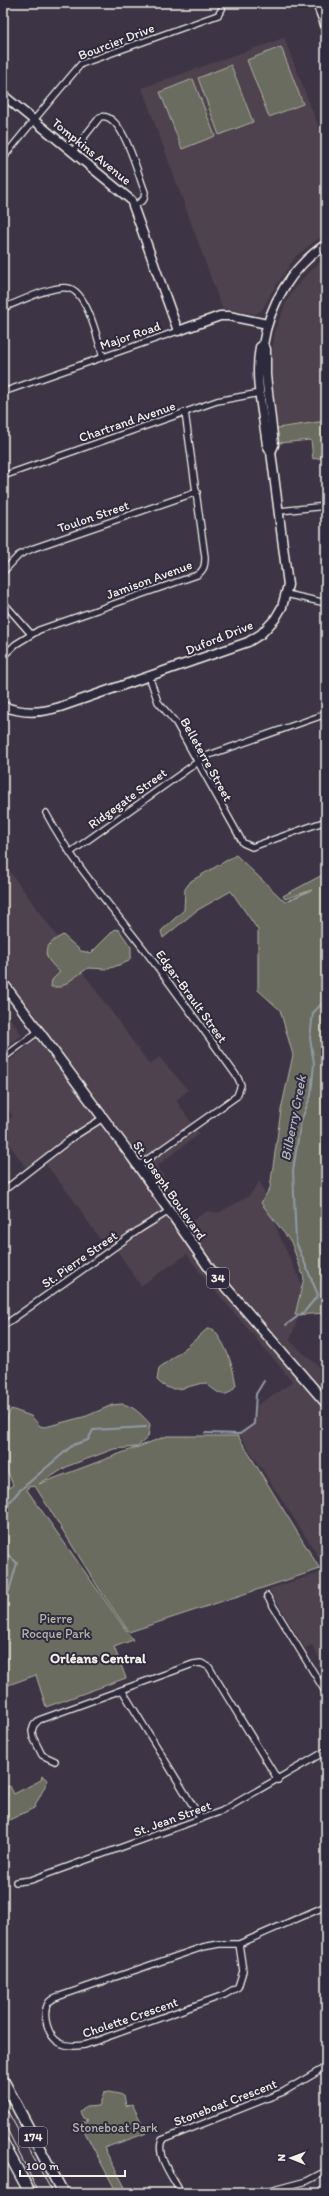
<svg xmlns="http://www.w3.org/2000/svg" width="329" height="2196" font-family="Itim,sans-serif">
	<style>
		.built { fill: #4e424e }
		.green { fill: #6a6c5e; stroke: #afaea3 }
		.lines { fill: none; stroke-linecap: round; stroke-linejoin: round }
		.stream { stroke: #9299a5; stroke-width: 2 }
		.street-casing { stroke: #f4f1e8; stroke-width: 8 }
		.secondary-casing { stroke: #f4f1e8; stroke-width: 11 }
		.primary-casing { stroke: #f4f1e8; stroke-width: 12 }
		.highway-casing { stroke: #f4f1e8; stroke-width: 13 }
		.street { stroke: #2f2a3d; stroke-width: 5.5 }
		.secondary { stroke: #2f2a3d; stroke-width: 8 }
		.primary { stroke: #2f2a3d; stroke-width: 9 }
		.highway { stroke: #2f2a3d; stroke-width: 10 }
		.tram { stroke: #f4f1e8; stroke-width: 1 }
		.labels { text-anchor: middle; stroke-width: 4; stroke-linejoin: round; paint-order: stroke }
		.shield { fill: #2f2a3d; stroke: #b9b5b5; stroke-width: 1 }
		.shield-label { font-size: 12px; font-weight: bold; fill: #f4f1e8 }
		.street-label { font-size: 13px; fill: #f4f1e8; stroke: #2f2a3d }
		.park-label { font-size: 13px; fill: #b6b5aa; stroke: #2f2a3d }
		.water-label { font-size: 14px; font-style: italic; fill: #b2b6bc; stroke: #2f2a3d }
		.neighbourhood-label { font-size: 14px; font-weight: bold; fill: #f4f1e8; stroke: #2f2a3d }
	</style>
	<rect width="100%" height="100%" fill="#3d3545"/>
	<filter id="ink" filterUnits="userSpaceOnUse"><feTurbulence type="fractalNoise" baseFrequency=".025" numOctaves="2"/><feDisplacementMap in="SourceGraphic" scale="8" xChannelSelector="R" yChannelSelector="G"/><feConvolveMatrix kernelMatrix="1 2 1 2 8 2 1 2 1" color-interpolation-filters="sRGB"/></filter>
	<g filter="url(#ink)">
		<g class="built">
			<path d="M284 38 326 146V233L296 256 273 290 262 310 255 314 222 308 142 88Z"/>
			<path d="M326 257V421L277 428 271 365 275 330 285 305 294 289 306 275Z"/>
			<path d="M3 862 150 1065 159 1057 188 1090 176 1100 199 1134 157 1166 192 1221 207 1211 218 1213 249 1196 260 1181 279 1235 306 1293 290 1341 326 1373V1568L238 1432 251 1425 257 1413 256 1406 293 1382 201 1274 187 1254 141 1286 112 1243 105 1247 73 1199 40 1157 26 1168 3 1135V1125L13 1116 3 1103V1066L45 1032 3 971Z"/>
			<path d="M3 1009 22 1035 3 1048Z"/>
			<path d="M326 1571V1671L312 1645 305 1648 269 1589Z"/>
		</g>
		<g class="green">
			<path d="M281 47 303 104 269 117 247 60Z"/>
			<path d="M231 65 253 122 219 135 198 78Z"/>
			<path d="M193 79 215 136 182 149 160 92Z"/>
			<path d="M326 421V457L313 459 311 440 279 443 277 428Z"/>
			<path d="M236 855 285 902 312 890 285 899 283 896 326 873V1214L324 1227 319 1232 326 1239V1313L295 1315 304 1278 291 1242 261 1203 270 1188 281 1110 293 1055 280 1010 258 990V930L231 891 196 911 163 938 161 931 184 910 185 889 191 881Z"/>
			<path d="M115 929 119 930 131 947V957L127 962 108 969 88 968 61 987H51L52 980 60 972C42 956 40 947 63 935L81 951 91 953Z"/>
			<path d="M207 1329H213C227 1346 232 1363 236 1385 225 1402 218 1392 205 1383 187 1385 173 1397 157 1380L159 1368 188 1346Z"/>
			<path d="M122 1404C134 1406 142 1415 150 1424L148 1437 137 1447 114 1449 68 1466 39 1484 167 1436H238L320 1569 129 1632 100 1590 35 1486 28 1487 27 1490 133 1640 114 1647 126 1678 46 1707 36 1675 3 1687V1492L13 1485 3 1460V1427L11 1409 31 1416 40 1426 45 1427 87 1416 112 1405Z"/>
			<path d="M42 1776 48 1780 34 1808 3 1823V1779L7 1787 10 1786 14 1794 41 1780Z"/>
			<path d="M109 2092 124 2095 126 2106 132 2104 147 2133 104 2148 128 2193H117L80 2123 88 2120 83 2118 80 2112 86 2107 99 2106 104 2093Z"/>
		</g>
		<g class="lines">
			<g class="stream">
				<path d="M286 1325 305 1311 318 1295 296 1242 293 1170 301 1121 311 1095 314 1063 310 1038 313 1013 326 999"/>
				<path d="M205 1433 240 1434 254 1424 256 1394 264 1381"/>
				<path d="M3 1510 19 1491 73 1445 88 1440 93 1430 146 1427"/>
				<path d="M3 1550 17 1563 9 1591 3 1592"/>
			</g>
			<g class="street-casing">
				<g id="street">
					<path d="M73 151 100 117C123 111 138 176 145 192L144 199 135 206"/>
					<path d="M3 161 7 153 34 120 81 64 218 15 222 9 223 3"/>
					<path d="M3 308C19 302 52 285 68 288 87 291 98 340 103 357"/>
					<path d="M3 392 178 331"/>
					<path d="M3 476 217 401 260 393"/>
					<path d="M280 511 326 506"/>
					<path d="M3 572 19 555 34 548 197 492"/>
					<path d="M286 594 326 603"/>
					<path d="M3 602 31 634"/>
					<path d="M3 656 16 644 39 630 197 575C204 570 205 566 205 557L185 412"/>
					<path d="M149 676 158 702 176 723 243 843 252 847 326 821"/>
					<path d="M46 813C72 862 109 904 143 948 176 991 207 1035 238 1078L241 1085 237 1096 138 1166"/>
					<path d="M71 852 206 756 326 714"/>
					<path d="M3 1058 39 1031"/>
					<path d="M3 1191 73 1137 103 1118"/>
					<path d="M3 1326 140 1229 169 1211"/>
					<path d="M267 1596 326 1693"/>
					<path d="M122 1690 201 1819"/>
					<path d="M55 1761 42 1755 33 1737 32 1731 34 1725 39 1720 193 1664 201 1663 209 1667 278 1780"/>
					<path d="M16 1882 31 1880 222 1811 326 1751"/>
					<path d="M239 1944 243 1971 238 1987 224 1995 85 2045C77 2046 68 2047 60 2043 48 2037 41 2014 49 2002 52 1999 56 1997 60 1996L203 1947 219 1944H239L326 1906"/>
					<path d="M181 2193C174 2179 155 2156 162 2140L283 2092 326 2067"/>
					<path d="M262 2193 307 2181 326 2171"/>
				</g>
			</g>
			<g class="secondary-casing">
				<g id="secondary">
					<path d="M317 3 326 27"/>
					<path d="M3 95 131 200 178 331 220 316H229L267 324"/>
					<path d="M263 345 266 349V375L274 445 271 452"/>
					<path d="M3 706C23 714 40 713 60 707L248 642 261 634 275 619 282 607 288 585 271 452 267 445C263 413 254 379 260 347L263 345C269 304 292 267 326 244"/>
				</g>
			</g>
			<g class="primary-casing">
				<path id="primary" d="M3 983 132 1157 210 1269 326 1403"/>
			</g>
			<g class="highway-casing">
				<g id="highway">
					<path d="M3 2080 63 2193"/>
					<path d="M3 2143 30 2193"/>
				</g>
			</g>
			<use href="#street" class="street"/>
			<use href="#secondary" class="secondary"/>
			<use href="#primary" class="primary"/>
			<use href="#highway" class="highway"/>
			<g class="tram">
				<path d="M3 2103 53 2193"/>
				<path d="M3 2121 39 2193"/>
			</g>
		</g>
	</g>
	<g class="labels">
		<g class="shield">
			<rect x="207" y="1268" width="22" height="20" rx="3"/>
			<rect x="19" y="2127" width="28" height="20" rx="3"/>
		</g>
		<g class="shield-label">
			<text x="218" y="1282">34</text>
			<text x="33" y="2141">174</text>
		</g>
		<g class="street-label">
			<text transform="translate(116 41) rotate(-21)" y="5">Bourcier Drive</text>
			<text transform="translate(92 151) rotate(39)" y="5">Tompkins Avenue</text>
			<text transform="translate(130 335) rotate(-19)" y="5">Major Road</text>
			<text transform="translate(127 421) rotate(-19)" y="5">Chartrand Avenue</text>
			<text transform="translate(93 516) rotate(-19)" y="5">Toulon Street</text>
			<text transform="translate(149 579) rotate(-20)" y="5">Jamison Avenue</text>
			<text transform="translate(219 637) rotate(-22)" y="5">Duford Drive</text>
			<text transform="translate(207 759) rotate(61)" y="5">Belleterre Street</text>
			<text transform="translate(127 798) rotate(-36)" y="5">Ridgegate Street</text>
			<text transform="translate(192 996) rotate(54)" y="5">Edgar-Brault Street</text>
			<text transform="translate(170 1190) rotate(55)" y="5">St. Joseph Boulevard</text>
			<text transform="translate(79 1259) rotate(-35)" y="5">St. Pierre Street</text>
			<text transform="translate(172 1818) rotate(-20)" y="5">St. Jean Street</text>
			<text transform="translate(130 2017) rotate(-19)" y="5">Cholette Crescent</text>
			<text transform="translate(225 2102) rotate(-21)" y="5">Stoneboat Crescent</text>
		</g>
		<g class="park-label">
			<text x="56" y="1623">Pierre<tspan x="56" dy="15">Rocque Park</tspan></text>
			<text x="115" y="2132">Stoneboat Park</text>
		</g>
		<g class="water-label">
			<text transform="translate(293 1118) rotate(-79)" y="5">Bilberry Creek</text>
		</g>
		<g class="neighbourhood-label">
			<text x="98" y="1663">Orléans Central</text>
		</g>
	</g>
	<rect width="329" height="2196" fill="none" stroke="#2f2a3d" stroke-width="16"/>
	<rect x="8" y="8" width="313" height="2180" fill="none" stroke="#f4f1e8" stroke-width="1.5" filter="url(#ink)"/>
	<g transform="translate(291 2158) rotate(271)" stroke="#2f2a3d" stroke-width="3" paint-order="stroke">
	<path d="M0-3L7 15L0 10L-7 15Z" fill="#f4f1e8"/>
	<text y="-6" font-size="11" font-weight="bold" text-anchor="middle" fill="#f4f1e8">N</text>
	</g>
	<path d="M20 2170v6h105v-6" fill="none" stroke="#f4f1e8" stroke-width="2"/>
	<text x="26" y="2170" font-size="12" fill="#f4f1e8" stroke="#2f2a3d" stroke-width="3" paint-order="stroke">100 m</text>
</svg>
